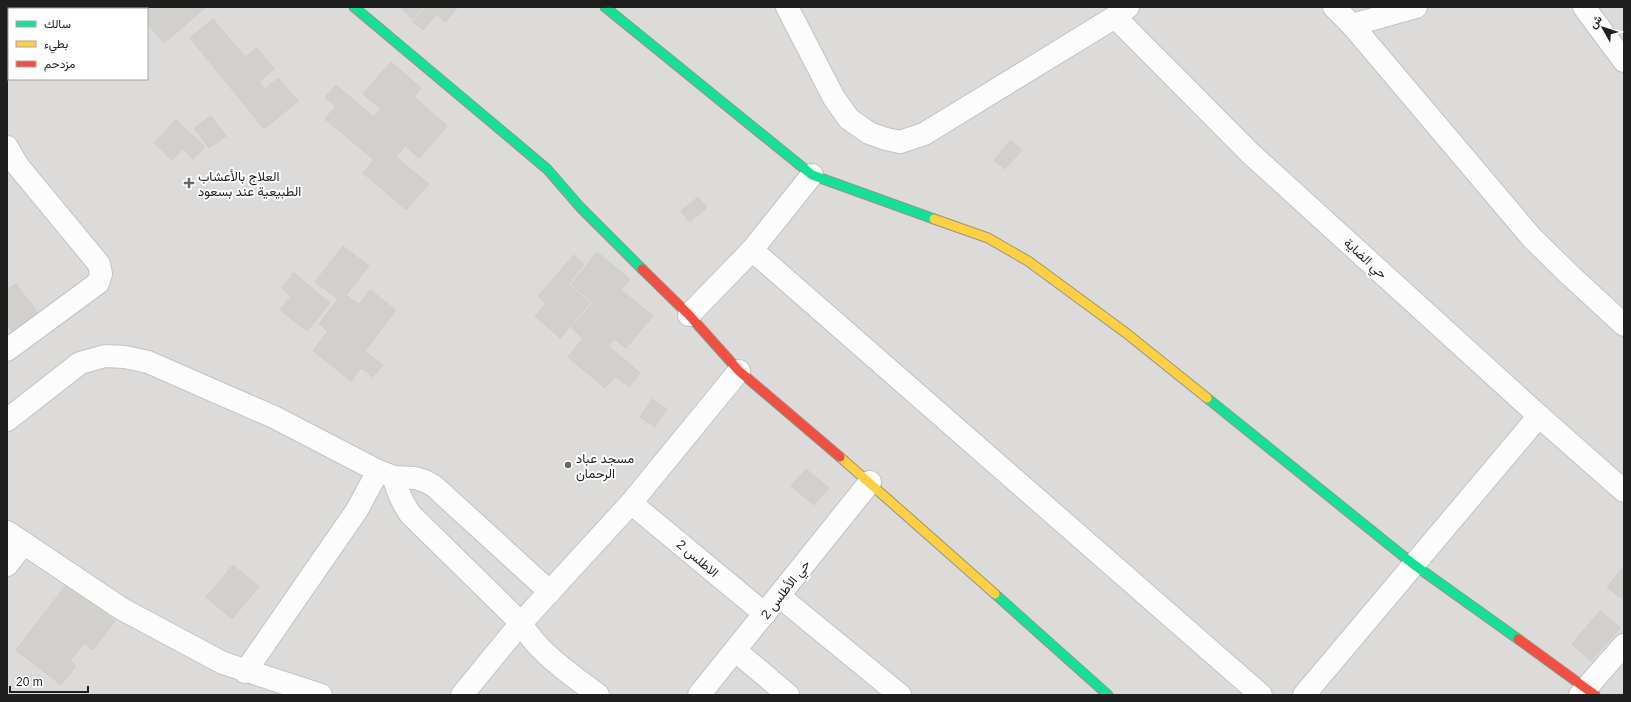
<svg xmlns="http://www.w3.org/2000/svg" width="1631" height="702" font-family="Arial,Vazirmatn,sans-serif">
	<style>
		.residential { fill: #dcdbd9; fill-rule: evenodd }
		.building { fill: #d2d0cd; stroke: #d0cdc9 }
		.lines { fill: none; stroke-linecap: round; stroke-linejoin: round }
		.street-casing { stroke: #c4c3c2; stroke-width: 24 }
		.fast-casing { stroke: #939581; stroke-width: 11 }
		.slow-casing { stroke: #939581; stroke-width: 11 }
		.jam-casing { stroke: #939581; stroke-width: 11 }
		.street { stroke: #fcfcfc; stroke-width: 22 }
		.fast { stroke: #16e098; stroke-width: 9 }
		.slow { stroke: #ffcf43; stroke-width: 9 }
		.jam { stroke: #f24e42; stroke-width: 9 }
		.poi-dot { fill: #676665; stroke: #fff; stroke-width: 1.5 }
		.labels { text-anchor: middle; stroke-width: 4; stroke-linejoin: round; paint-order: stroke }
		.poi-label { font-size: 13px; fill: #1f1f1f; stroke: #fff; text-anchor: start }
		.street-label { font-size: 13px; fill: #1f1f1f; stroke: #fff }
	</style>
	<rect width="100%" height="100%" fill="#edebe8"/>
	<path class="residential" d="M7 7H1624V695H7ZM9 9H147V79H9Z"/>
	<g class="building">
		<path d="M7 7H10L11 9H9V38L7 40Z"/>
		<path d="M133 7H206L164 43 147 23V9H135Z"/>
		<path d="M404 7H423L413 19 402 9Z"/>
		<path d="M426 7H458L445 22 437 14 423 30 413 22Z"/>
		<path d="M213 19 245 57 257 48 274 69 259 82 265 89 278 78 298 101 264 129 190 38Z"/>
		<path d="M391 62 421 88 414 97 447 126 419 158 405 146 396 157 429 184 406 210 363 173 374 160 325 119 336 106 325 97 336 85 374 117 381 109 363 94Z"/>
		<path d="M211 116 226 136 209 148 194 128Z"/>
		<path d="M176 120 205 147 193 159 183 149 172 160 154 143Z"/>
		<path d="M1011 140 1022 150 1005 169 994 160Z"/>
		<path d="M698 197 707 207 690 222 681 211Z"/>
		<path d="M343 246 369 266 346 295 359 304 370 290 396 310 365 351 383 365 373 377 361 368 351 381 313 351 328 331 319 324 338 299 315 282Z"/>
		<path d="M597 252 630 279 621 290 653 316 626 348 614 339 608 346 640 373 629 387 615 376 605 388 568 357 583 338 571 328 593 303 571 284Z"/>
		<path d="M574 255 584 264 568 284 590 303 560 338 535 316 546 303 538 296Z"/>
		<path d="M294 273 330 303 307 331 280 310 291 296 282 288Z"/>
		<path d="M16 284 38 313 13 332 7 323V290Z"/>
		<path d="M652 399 667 409 655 427 640 417Z"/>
		<path d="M806 469 829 488 814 505 791 486Z"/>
		<path d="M233 565 259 587 232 619 206 597Z"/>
		<path d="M1624 566V600L1607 587Z"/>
		<path d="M67 584 115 621 93 650 84 643 70 661 76 666 61 685 16 650Z"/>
		<path d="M1600 611 1620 628 1591 661 1572 644Z"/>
	</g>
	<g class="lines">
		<g class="street-casing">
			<g id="street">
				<path d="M787 7 834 98 849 119 869 133 886 139 900 142 924 134 1115 17 1128 7"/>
				<path d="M1334 7 1352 25 1532 238 1571 276 1624 325"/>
				<path d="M1584 7 1624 61"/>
				<path d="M1115 17 1250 153 1539 416 1624 491"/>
				<path d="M1352 25 1416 7"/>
				<path d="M7 147 18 166 99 264 101 274 98 283 7 350"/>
				<path d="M752 250 1261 695"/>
				<path d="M689 315 752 250 812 175"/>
				<path d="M7 420 80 363 105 356 125 357 148 362 274 417 378 471 394 477 415 478 425 481 434 486 550 592"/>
				<path d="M394 477C397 492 402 502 410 514L521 623C539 654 571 674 598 695"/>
				<path d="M631 503 765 614"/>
				<path d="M7 532 122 609 223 663 321 695"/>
				<path d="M7 565 24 543"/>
				<path d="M779 596 900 695"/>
				<path d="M736 651 788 695"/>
				<path d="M245 672 357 510 378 471"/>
				<path d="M462 695 521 623 631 503 739 371"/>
				<path d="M699 695 870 482"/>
				<path d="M1304 695 1539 416"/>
				<path d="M1580 695 1624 645"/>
			</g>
		</g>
		<g class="fast-casing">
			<g id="fast">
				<path d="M354 7 547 169 580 207 642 269"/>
				<path d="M605 7 812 175 934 219"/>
				<path d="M1207 398 1413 564 1518 639"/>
				<path d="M995 594 1108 695"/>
			</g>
		</g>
		<g class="slow-casing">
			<g id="slow">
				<path d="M934 219 988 238 1028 261 1126 333 1207 398"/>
				<path d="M840 457 995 594"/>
			</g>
		</g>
		<g class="jam-casing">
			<g id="jam">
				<path d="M642 269 689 315 739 371 840 457"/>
				<path d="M1518 639 1595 695"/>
			</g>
		</g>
		<use href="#street" class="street"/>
		<use href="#fast" class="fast"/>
		<use href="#slow" class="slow"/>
		<use href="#jam" class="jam"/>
	</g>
	<g class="poi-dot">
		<path d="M187 177h4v4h4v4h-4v4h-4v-4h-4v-4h4z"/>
		<circle cx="568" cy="465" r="4"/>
	</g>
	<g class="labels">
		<g class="poi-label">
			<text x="198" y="181">العلاج بالأعشاب<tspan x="198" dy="15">الطبيعية عند بسعود</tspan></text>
			<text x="576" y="463">مسجد عباد<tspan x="576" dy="15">الرحمان</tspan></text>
		</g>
		<g class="street-label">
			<text transform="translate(1366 258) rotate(42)" y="5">حي الضاية</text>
			<text transform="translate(698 558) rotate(40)" y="5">الاطلس 2</text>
			<text transform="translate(785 589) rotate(-52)" y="5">حي الأطلس 2</text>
		</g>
	</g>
	<rect width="1631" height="702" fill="none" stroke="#1f1f1f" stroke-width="16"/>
	<rect x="8" y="8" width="140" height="72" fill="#ffffff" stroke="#a5a5a5"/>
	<rect x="16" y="21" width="20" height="6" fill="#16e098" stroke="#a5a5a5"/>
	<text x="44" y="28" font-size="12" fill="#1f1f1f">سالك</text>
	<rect x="16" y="41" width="20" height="6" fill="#ffcf43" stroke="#a5a5a5"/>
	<text x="44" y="48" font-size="12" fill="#1f1f1f">بطيء</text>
	<rect x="16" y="61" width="20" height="6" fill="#f24e42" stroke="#a5a5a5"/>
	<text x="44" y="68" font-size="12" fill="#1f1f1f">مزدحم</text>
	<g transform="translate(1603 28) rotate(309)" stroke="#ffffff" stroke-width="3" paint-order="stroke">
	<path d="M0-3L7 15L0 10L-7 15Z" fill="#1f1f1f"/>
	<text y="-6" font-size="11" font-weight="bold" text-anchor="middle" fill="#1f1f1f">ش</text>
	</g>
	<path d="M10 686v6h78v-6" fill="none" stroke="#1f1f1f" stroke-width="2"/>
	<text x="16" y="686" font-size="12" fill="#1f1f1f" stroke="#ffffff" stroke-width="3" paint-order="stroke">20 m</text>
</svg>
